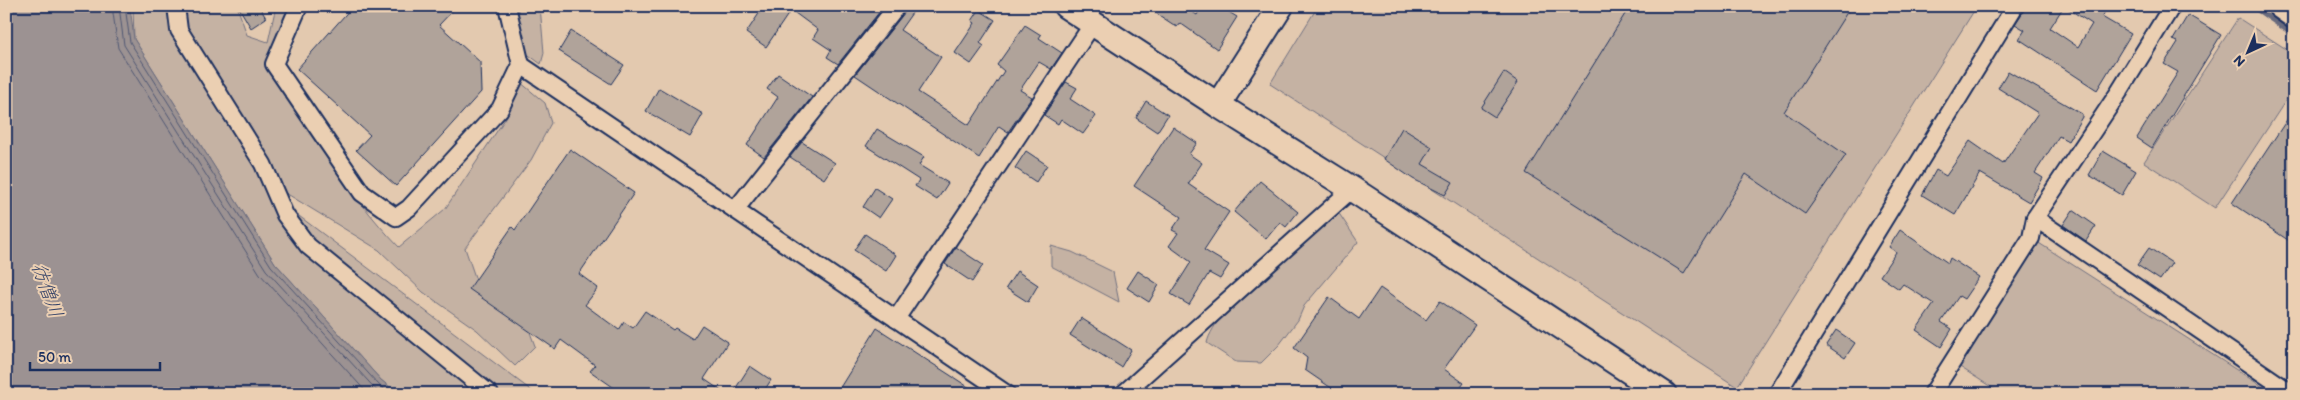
<svg xmlns="http://www.w3.org/2000/svg" width="2300" height="400" font-family="Itim,'Klee One',sans-serif">
	<style>
		.green { fill: #c5b2a3; stroke: #707080 }
		.water { fill: #9c9292; stroke: #686a7d }
		.lines { fill: none; stroke-linecap: round; stroke-linejoin: round }
		.shore { stroke: #4f5773; stroke-width: 1 }
		.stream { stroke: #686a7d; stroke-width: 5 }
		.building { fill: #b0a39a; stroke: #1b2f5e }
		.street-casing { stroke: #1b2f5e; stroke-width: 20 }
		.secondary-casing { stroke: #1b2f5e; stroke-width: 28 }
		.street { stroke: #ebcfb2; stroke-width: 16 }
		.secondary { stroke: #ebcfb2; stroke-width: 24 }
		.labels { text-anchor: middle; stroke-width: 4; stroke-linejoin: round; paint-order: stroke }
		.water-label { font-size: 19px; font-style: italic; fill: #354368; stroke: #ebcfb2 }
	</style>
	<rect width="100%" height="100%" fill="#e3c9af"/>
	<filter id="ink" filterUnits="userSpaceOnUse"><feTurbulence type="fractalNoise" baseFrequency=".02" numOctaves="2"/><feDisplacementMap in="SourceGraphic" scale="10" xChannelSelector="R" yChannelSelector="G"/><feConvolveMatrix kernelMatrix="1 2 1 2 8 2 1 2 1" color-interpolation-filters="sRGB"/></filter>
	<g filter="url(#ink)">
		<g class="green">
			<path d="M133 6H176L179 30 279 201 536 394H398L381 380 275 263 134 39Z"/>
			<path d="M179 6H237L247 35 268 42 276 6H290L285 26 268 54C306 123 344 190 399 247L445 209 507 116 513 76 545 103 551 123 531 160 465 248 477 283 523 313 535 346 515 366 477 330 423 292 379 250 271 184 183 24Z"/>
			<path d="M516 6H540L544 53 541 64 526 53Z"/>
			<path d="M1318 6H1977L1737 387 1270 84Z"/>
			<path d="M2238 18 2294 54V88L2215 208 2144 162Z"/>
			<path d="M1334 206 1358 242 1304 306 1298 320 1279 345 1261 363 1236 362 1207 343C1214 309 1305 233 1334 206Z"/>
			<path d="M2031 238 2274 394H2002L1952 362Z"/>
			<path d="M1051 246 1072 252 1113 272 1119 302 1051 266Z"/>
			<path d="M2293 286H2294V366L2288 363 2287 329Z"/>
		</g>
		<path class="water" d="M6 6H130L134 39 275 263 381 380 399 394H10L6 388Z"/>
		<g class="lines">
			<g class="shore">
				<path d="M112 6 118 48 260 274 368 394"/>
				<path d="M119 6 124 45 266 270 380 394"/>
				<path d="M125 6 130 42 271 266 378 384 390 394"/>
			</g>
			<path class="stream" d="M2252 6 2294 35"/>
		</g>
		<g class="building">
			<path d="M238 6H259L266 18 251 28Z"/>
			<path d="M353 6H457L439 25 480 62 481 92 396 186 356 150 370 135 297 69Z"/>
			<path d="M764 6H884L838 64 827 57 831 50 813 38 818 30 791 10 766 47 746 33Z"/>
			<path d="M907 6H917L900 30 941 57 918 92 969 125 1004 71 997 65 1025 25 1041 35 1039 38 1062 53 1051 69 1039 62 1020 90 1032 97 1008 132 999 126 979 158 855 75 905 12Z"/>
			<path d="M1145 6H1183L1197 15 1202 6H1219L1237 17 1217 49 1180 23 1177 27Z"/>
			<path d="M1630 6H1851L1784 112 1846 155 1805 214 1746 174 1684 273 1526 173Z"/>
			<path d="M2027 6H2064L2050 28 2078 47 2092 24 2064 6H2108L2102 17 2131 34 2097 90 2019 39 2025 30 2015 24Z"/>
			<path d="M979 10 995 20 980 43 984 46 971 64 955 53 975 23 972 21Z"/>
			<path d="M2188 15 2221 35 2152 148 2137 138 2178 72 2164 64 2178 42 2173 40Z"/>
			<path d="M571 31 624 65 611 84 559 51Z"/>
			<path d="M2008 71 2082 114V117L2068 141 2059 136 2035 173 2043 178 2029 202 1980 173 1955 215 1922 195 1936 170 1946 176 1970 141 2003 164 2038 113 1998 88Z"/>
			<path d="M1504 72 1518 82 1495 117 1481 108Z"/>
			<path d="M778 74 812 97 764 157 747 145 778 97 767 89Z"/>
			<path d="M1066 82 1077 88 1070 99 1096 116 1083 134 1061 119 1058 124 1044 115Z"/>
			<path d="M659 88 703 114 690 137 646 111Z"/>
			<path d="M1146 101 1168 115 1157 132 1136 118Z"/>
			<path d="M2294 109V244L2232 203Z"/>
			<path d="M1173 127 1197 143 1189 154 1202 163 1188 184 1229 212 1204 250 1229 265 1220 279 1209 273 1189 305 1171 294 1191 262 1169 246 1178 233 1172 230 1181 217 1134 186Z"/>
			<path d="M1402 128 1432 147 1422 164 1453 182 1445 195 1413 179 1384 159Z"/>
			<path d="M877 129 924 157 919 165 948 183 937 200 915 186 919 180 866 146Z"/>
			<path d="M802 142 835 163 824 179 790 157Z"/>
			<path d="M570 149 634 193 579 274 598 288 585 305 619 330 624 322 633 328 645 311 673 330 675 328 693 339 702 325 728 342 704 379 726 394H623L590 371 595 365 561 340 555 349 469 289 512 227 515 230Z"/>
			<path d="M1026 151 1047 165 1036 182 1015 168Z"/>
			<path d="M2103 151 2136 171 2122 195 2089 175Z"/>
			<path d="M1260 181 1298 212 1286 227 1280 222 1266 239 1234 212Z"/>
			<path d="M875 188 892 199 879 218 863 207Z"/>
			<path d="M2073 210 2096 226 2086 241 2063 225Z"/>
			<path d="M1900 230 1948 263 1950 258 1979 277 1964 299 1959 296 1941 322 1952 329 1941 347 1916 330 1934 304 1903 284 1899 289 1880 276 1896 252 1889 247Z"/>
			<path d="M865 234 896 255 886 271 854 250Z"/>
			<path d="M956 247 983 265 972 282 945 264Z"/>
			<path d="M2149 248 2172 263 2160 280 2137 265Z"/>
			<path d="M1017 271 1038 285 1028 302 1006 288Z"/>
			<path d="M1138 271 1159 285 1149 302 1127 288Z"/>
			<path d="M1380 288 1426 320 1440 301 1475 325 1444 369 1464 383 1456 394H1340L1305 370 1307 358 1294 348 1329 297 1359 319Z"/>
			<path d="M1081 318 1131 350 1121 367 1070 335Z"/>
			<path d="M877 328 950 375 979 394H836Z"/>
			<path d="M1836 330 1855 343 1845 358 1826 345Z"/>
			<path d="M750 366 771 380 762 394H732Z"/>
		</g>
		<g class="lines">
			<g class="street-casing">
				<g id="street">
					<path d="M176 6 179 30 263 164 285 215 308 246 490 394"/>
					<path d="M299 6 274 64 362 193 396 217 409 208 500 109 521 65 507 6"/>
					<path d="M521 65 1007 394"/>
					<path d="M735 210 897 6"/>
					<path d="M2035 218 2293 394"/>
					<path d="M896 319 1092 25"/>
					<path d="M1123 394 1352 189"/>
					<path d="M1777 394 2015 6"/>
					<path d="M1932 394 2031 238 2035 218 2119 92 2172 6"/>
				</g>
			</g>
			<g class="secondary-casing">
				<g id="secondary">
					<path d="M1066 6 1218 105"/>
					<path d="M1281 6 1218 105 1352 189 1664 394"/>
					<path d="M2280 6 2294 16"/>
				</g>
			</g>
			<use href="#street" class="street"/>
			<use href="#secondary" class="secondary"/>
		</g>
	</g>
	<g class="labels">
		<g class="water-label">
			<text transform="translate(48 290) rotate(70)" y="7">彷僧川</text>
		</g>
	</g>
	<rect width="2300" height="400" fill="none" stroke="#ebcfb2" stroke-width="25"/>
	<rect x="12" y="12" width="2275" height="375" fill="none" stroke="#1b2f5e" stroke-width="2" filter="url(#ink)"/>
	<g transform="translate(2248 52) rotate(224)" stroke="#ebcfb2" stroke-width="4" paint-order="stroke">
	<path d="M0-4L9 19L0 12L-9 19Z" fill="#1b2f5e"/>
	<text y="-8" font-size="14" font-weight="bold" text-anchor="middle" fill="#1b2f5e">N</text>
	</g>
	<path d="M30 362v8h130v-8" fill="none" stroke="#1b2f5e" stroke-width="2.5"/>
	<text x="38" y="362" font-size="15" fill="#1b2f5e" stroke="#ebcfb2" stroke-width="4" paint-order="stroke">50 m</text>
</svg>
